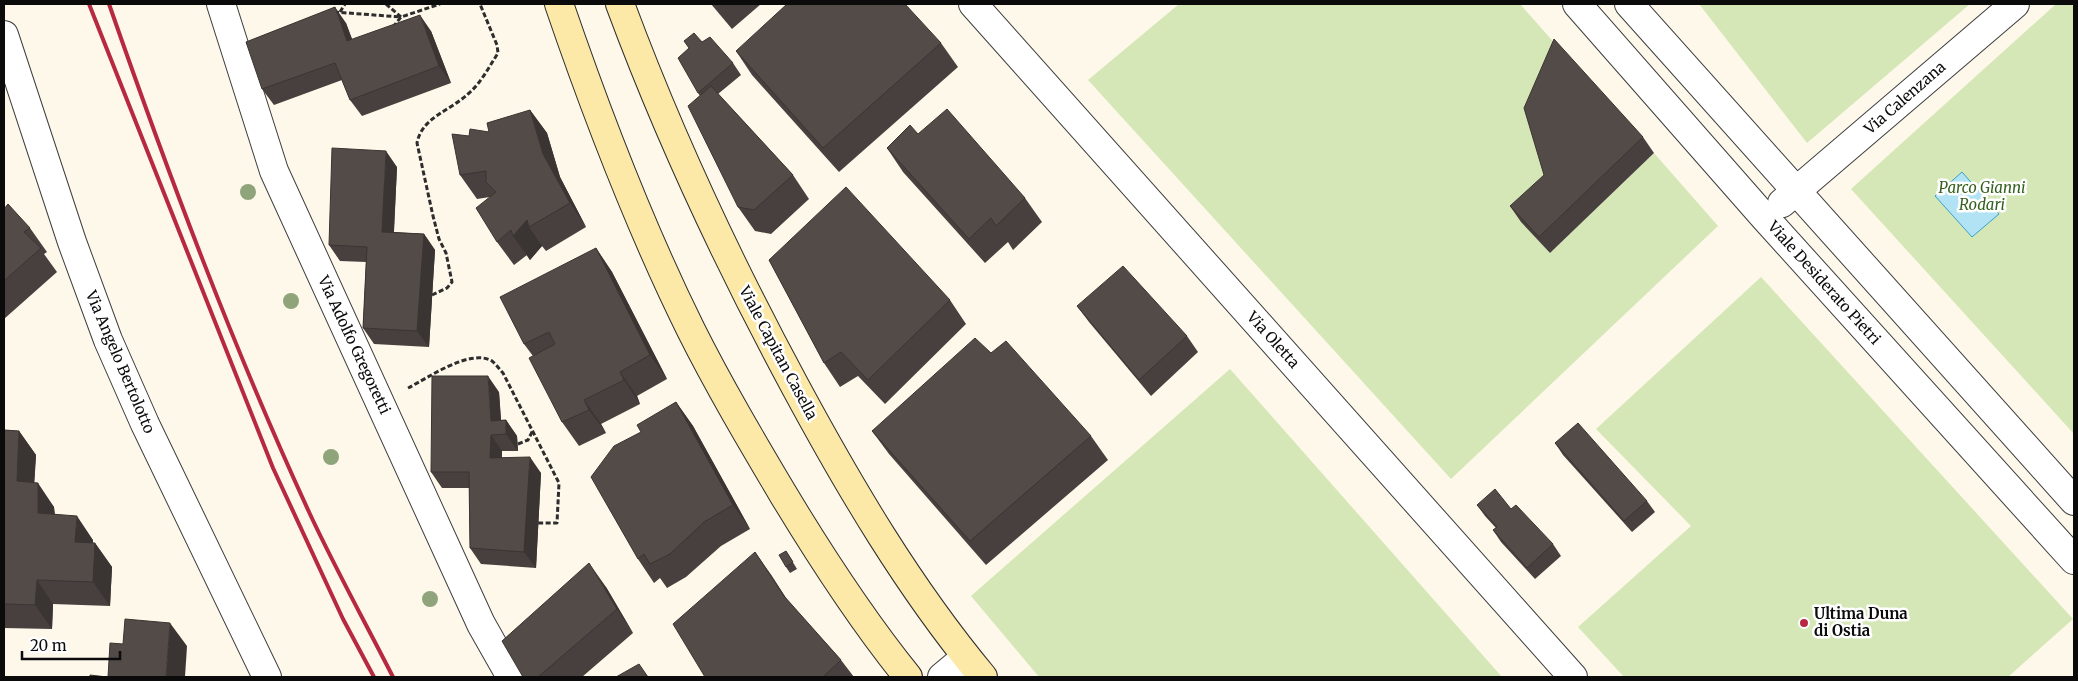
<svg xmlns="http://www.w3.org/2000/svg" width="2078" height="681" font-family="Merriweather,serif">
	<style>
		.green { fill: #d5e7b6 }
		.water { fill: #b1e3f4; stroke: #3aa1c8 }
		.lines { fill: none; stroke-linecap: round; stroke-linejoin: round }
		.street-casing { stroke: #3e3e3e; stroke-width: 30 }
		.secondary-casing { stroke: #2d2d2d; stroke-width: 30 }
		.path { stroke: #2d2d2d; stroke-width: 3; stroke-dasharray: 5 2.5; stroke-linecap: butt }
		.street { stroke: #fff; stroke-width: 28 }
		.secondary { stroke: #fce9a7; stroke-width: 28 }
		.rail { stroke: #b62940; stroke-width: 4 }
		.tree { fill: #8fa47a }
		.wall { fill: #47403e }
		.shaded-wall { fill: #3a3432 }
		.building { fill: #534b48; stroke: #3a3432 }
		.poi-dot { fill: #b62940; stroke: #fff; stroke-width: 2 }
		.labels { text-anchor: middle; stroke-width: 5; stroke-linejoin: round; paint-order: stroke }
		.street-label { font-size: 15px; fill: #0b0b0b; stroke: #fff }
		.park-label { font-size: 15px; font-style: italic; fill: #34601e; stroke: #fff }
		.poi-label { font-size: 15px; font-weight: bold; fill: #0b0b0b; stroke: #fff; text-anchor: start }
	</style>
	<rect width="100%" height="100%" fill="#fef8ea"/>
	<g class="green">
		<path d="M1179 4H1520L1565 55 1555 192 1525 226 1550 253 1654 153 1718 226 1451 479 1088 80Z"/>
		<path d="M1699 4H1970L1807 143Z"/>
		<path d="M2056 4H2074V434L1851 189Z"/>
		<path d="M1761 277 2073 619 2008 677H1624L1578 627 1691 526 1596 429Z"/>
		<path d="M1230 369 1502 677H1039L971 596Z"/>
	</g>
	<path class="water" d="M1962 172 1999 214 1972 237 1935 196Z"/>
	<g class="lines">
		<g class="street-casing">
			<g id="street">
				<path d="M221 4 274 171 481 624 511 677"/>
				<path d="M973 4 1573 677"/>
				<path d="M1577 4 1765 218 2074 560"/>
				<path d="M1629 4 2074 501"/>
				<path d="M4 35 72 242 108 340 145 424 267 677"/>
				<path d="M1782 203 2015 4"/>
				<path d="M942 677 966 657"/>
			</g>
		</g>
		<g class="secondary-casing">
			<g id="secondary">
				<path d="M559 4C597 115 639 225 691 330 719 386 751 440 783 494 821 557 861 619 908 677"/>
				<path d="M620 4C669 136 728 262 795 386 850 488 909 588 983 677"/>
			</g>
		</g>
		<g class="path">
			<path d="M386 4 401 17"/>
			<path d="M334 12 401 17"/>
			<path d="M340 12 345 4"/>
			<path d="M393 27 401 17 440 4"/>
			<path d="M432 295 447 288 452 282 446 253 439 239 433 216 417 143C422 117 450 111 468 94 481 83 489 67 498 53L497 45 480 4"/>
			<path d="M408 388C428 378 470 348 492 361 496 364 499 369 503 373L559 483 557 523H538"/>
			<path d="M518 444 528 440 533 430"/>
		</g>
		<use href="#street" class="street"/>
		<use href="#secondary" class="secondary"/>
		<g class="rail">
			<path d="M89 4 273 468 343 619 374 677"/>
			<path d="M109 4C169 176 233 347 309 512 335 568 365 622 393 677"/>
		</g>
	</g>
	<g class="tree">
		<circle cx="248" cy="192" r="8"/>
		<circle cx="291" cy="301" r="8"/>
		<circle cx="331" cy="457" r="8"/>
		<circle cx="430" cy="599" r="8"/>
	</g>
	<g class="wall">
		<path d="M711 4H761L732 29Z"/>
		<path d="M346 23 352 40 431 31 451 83 362 116 350 100 342 80 274 105 262 89Z"/>
		<path d="M702 42 733 63 741 75 718 94 793 175 809 199 771 234 755 231 738 207 700 96 698 93Z"/>
		<path d="M941 43 958 67 839 172 752 75 736 51Z"/>
		<path d="M530 110 547 133 560 177 586 227 546 251 542 246 530 260 527 255 514 265 497 242 490 197 477 199 460 175 469 136 489 132Z"/>
		<path d="M918 134 1025 198 1042 222 1013 250 1008 242 985 263 903 172 887 148Z"/>
		<path d="M1643 137 1654 153 1550 253 1521 222 1510 206Z"/>
		<path d="M397 167 394 232 424 234 435 250 429 347 374 344 363 328 366 262 340 261 329 245Z"/>
		<path d="M4 209 30 228 47 252 44 254 57 272 4 319Z"/>
		<path d="M596 248 612 272 667 379 637 396 640 404 601 424 606 433 579 446 562 422 533 356 524 344Z"/>
		<path d="M769 260 950 300 966 324 885 404 858 376 840 387 824 363Z"/>
		<path d="M1077 306 1187 336 1198 352 1151 396 1089 322Z"/>
		<path d="M991 353 1091 436 1108 460 986 565 889 454 872 431Z"/>
		<path d="M499 392 501 420H506L517 436 518 451H502V458L541 473 536 568 481 564 470 548 469 488H442L431 472Z"/>
		<path d="M676 402 693 426 750 529 721 546 686 577 667 588 660 578 654 583 638 559 641 432Z"/>
		<path d="M4 430 19 431 36 455 34 483 54 507 55 514 93 540V543H95L112 567 110 606 53 604 52 629 4 628Z"/>
		<path d="M1555 443 1647 501 1655 512 1632 532 1563 455Z"/>
		<path d="M1477 505 1511 509 1553 544 1561 556 1535 579 1501 542 1493 530 1496 528 1485 516Z"/>
		<path d="M786 551 797 569 790 573 786 567Z"/>
		<path d="M755 552 788 601 841 660 854 677H705Z"/>
		<path d="M606 587 633 633 582 677H523Z"/>
	</g>
	<g class="shaded-wall">
		<path d="M335 7 346 23 359 57 347 41Z"/>
		<path d="M420 15 431 31 451 83 439 66Z"/>
		<path d="M530 110 547 133 560 177 586 227 570 203 543 154Z"/>
		<path d="M386 151 397 167 393 248 382 232Z"/>
		<path d="M527 220 529 227 542 246 530 260 513 236Z"/>
		<path d="M424 234 435 250 429 347 417 331Z"/>
		<path d="M596 248 612 272 667 379 650 355Z"/>
		<path d="M620 372 637 396 640 404 624 380Z"/>
		<path d="M488 376 499 392 502 435 491 421Z"/>
		<path d="M584 400 601 424 606 433 589 410Z"/>
		<path d="M676 402 693 426 750 529 733 505Z"/>
		<path d="M506 420 517 436 518 451 506 434Z"/>
		<path d="M19 431 36 455 33 505 17 481Z"/>
		<path d="M491 435 502 451 501 474 490 458Z"/>
		<path d="M530 457 541 473 536 568 524 552Z"/>
		<path d="M38 483 54 507 55 537 38 513Z"/>
		<path d="M77 516 93 540 92 566 75 542Z"/>
		<path d="M95 543 112 567 110 606 93 582Z"/>
		<path d="M755 552 772 576 800 620 784 596Z"/>
		<path d="M589 563 606 587 633 633 617 609Z"/>
		<path d="M37 580 53 604 52 629 35 605Z"/>
		<path d="M170 623 187 646 185 677H166Z"/>
	</g>
	<g class="building">
		<path d="M787 4H905L941 43 823 148 736 51Z"/>
		<path d="M335 7 347 41 420 15 439 66 350 100 335 63 262 89 246 42Z"/>
		<path d="M694 33 702 42 710 37 733 63 698 93 678 58 689 48 684 41Z"/>
		<path d="M1554 39 1643 137 1539 237 1510 206 1544 175 1524 108Z"/>
		<path d="M711 86 793 175 754 210 738 207 688 106Z"/>
		<path d="M947 109 1025 198 996 226 991 218 969 239 887 148 910 125 918 134Z"/>
		<path d="M530 110 543 154 570 203 529 227 527 220 513 236 511 230 497 242 476 208 496 192 486 182V171L460 175 452 134 469 136 470 129 489 132 487 123Z"/>
		<path d="M332 148 386 151 382 232 424 234 417 331 363 328 367 247 329 245Z"/>
		<path d="M846 187 950 300 868 380 841 352 824 363 769 260Z"/>
		<path d="M8 204 30 228 24 232 41 248 4 281V209Z"/>
		<path d="M596 248 650 355 620 372 624 380 584 400 589 410 562 422 529 358 555 344 549 332 524 344 500 297Z"/>
		<path d="M1123 266 1187 336 1139 380 1077 306Z"/>
		<path d="M975 338 991 353 1006 341 1091 436 970 541 872 431Z"/>
		<path d="M432 376H488L491 421 506 420V434L491 435 490 458 530 457 524 552 470 548 469 472H431Z"/>
		<path d="M676 402 733 505 704 522 670 554 650 564 644 554 638 559 591 477 614 446 641 432 637 425Z"/>
		<path d="M1578 423 1647 501 1624 521 1555 443Z"/>
		<path d="M4 430 19 431 17 481 38 483V513L77 516 75 542 95 543 93 582 37 580 35 605 4 604Z"/>
		<path d="M1495 489 1511 509 1516 505 1553 544 1527 568 1493 530 1497 527 1477 505Z"/>
		<path d="M786 551 793 562 786 567 779 555Z"/>
		<path d="M755 552 784 596 841 660 823 677H705L673 624Z"/>
		<path d="M589 563 617 609 538 677H523L502 641Z"/>
		<path d="M125 619 170 623 166 677H108L110 643 123 644Z"/>
		<path d="M639 664 648 677H616Z"/>
		<path d="M90 675 107 677H90Z"/>
	</g>
	<circle class="poi-dot" cx="1804" cy="623" r="5"/>
	<g class="labels">
		<g class="street-label">
			<text transform="translate(1905 98) rotate(-41)" y="5">Via Calenzana</text>
			<text transform="translate(1824 283) rotate(48)" y="5">Viale Desiderato Pietri</text>
			<text transform="translate(1273 340) rotate(48)" y="5">Via Oletta</text>
			<text transform="translate(354 345) rotate(65)" y="5">Via Adolfo Gregoretti</text>
			<text transform="translate(778 353) rotate(62)" y="5">Viale Capitan Casella</text>
			<text transform="translate(120 362) rotate(67)" y="5">Via Angelo Bertolotto</text>
		</g>
		<g class="park-label">
			<text x="1982" y="193">Parco Gianni<tspan x="1982" dy="17">Rodari</tspan></text>
		</g>
		<g class="poi-label">
			<text x="1814" y="619">Ultima Duna<tspan x="1814" dy="17">di Ostia</tspan></text>
		</g>
	</g>
	<rect width="2078" height="681" fill="none" stroke="#0b0b0b" stroke-width="10"/>
	<path d="M22 651v8h98v-8" fill="none" stroke="#0b0b0b" stroke-width="2.5"/>
	<text x="30" y="651" font-size="15" fill="#0b0b0b" stroke="#ffffff" stroke-width="4" paint-order="stroke">20 m</text>
</svg>
